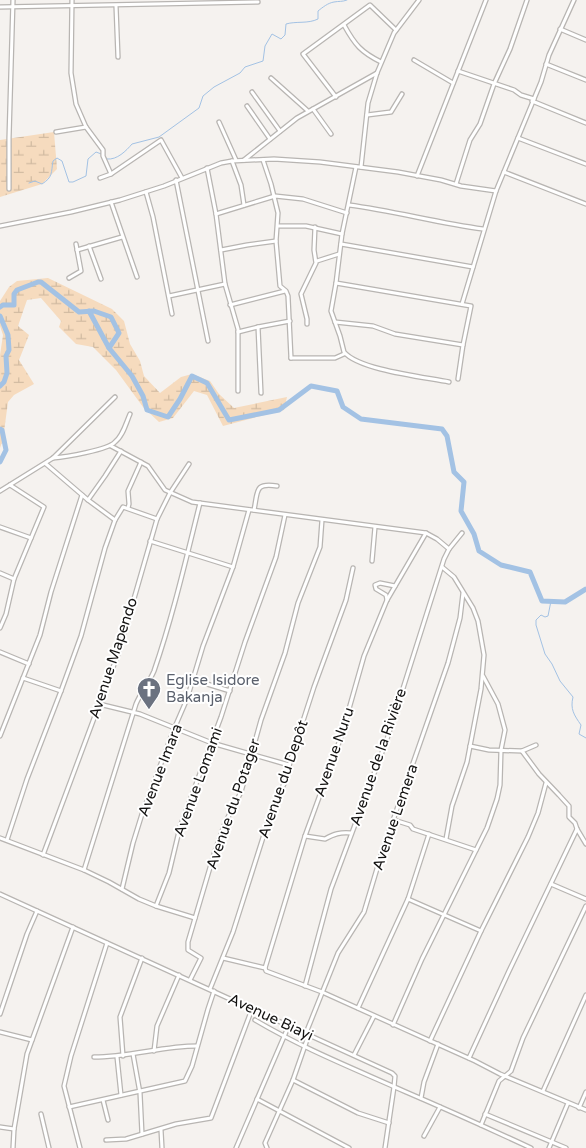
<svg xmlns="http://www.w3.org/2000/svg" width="586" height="1148" font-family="'Varela Round',sans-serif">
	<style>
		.wetland { fill: url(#wetland-marsh) }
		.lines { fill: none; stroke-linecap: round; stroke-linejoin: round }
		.stream { stroke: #a3c2e4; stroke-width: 1 }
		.river { stroke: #a3c2e4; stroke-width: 5 }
		.minor-casing { stroke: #b8b5b2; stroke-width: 5.5 }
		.minor { stroke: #fff; stroke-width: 3 }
		.labels { text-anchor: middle; stroke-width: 4; stroke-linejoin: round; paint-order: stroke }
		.street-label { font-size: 15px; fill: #141312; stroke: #fff }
		.worship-label { font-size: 15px; fill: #5b616d; stroke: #fff; text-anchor: start }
	</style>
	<defs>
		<pattern id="wetland-marsh" width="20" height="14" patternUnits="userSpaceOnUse" patternTransform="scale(1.25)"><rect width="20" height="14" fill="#f6dbbe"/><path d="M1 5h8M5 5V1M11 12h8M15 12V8" fill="none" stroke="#d2bba2"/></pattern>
	</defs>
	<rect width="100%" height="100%" fill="#f5f2ef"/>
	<g class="wetland">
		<path d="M54 132 57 169 42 184 0 197V140Z"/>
		<path d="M48 278 112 309 124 321 130 344 140 361 144 376 160 393 181 377 192 374 210 381 219 394 234 408 287 397 284 410 223 426 207 395 194 391 173 418 159 422 143 407 116 370 93 347 76 344 59 327 61 321 41 298 27 300 18 326 29 335 19 360 34 384 14 395 8 402 3 439 0 448V355L3 335 0 326V301L9 287 17 281Z"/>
	</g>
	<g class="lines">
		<g class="stream">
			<path d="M29 183 35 181 42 184C53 177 51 173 53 161L57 158 62 161 69 182H73L86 176 88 159 96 152 104 155 107 159C117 160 126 151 132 144L159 137 199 108 203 96 214 87 240 73 245 67 263 61 265 46 272 34 281 39 285 35 286 24C296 21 308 24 318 19V11C323 7 328 3 334 2 339 1 342 2 347 0"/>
			<path d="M551 601 548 616 545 617 541 615 536 620V625L545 654 552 664 560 681 573 697C570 709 574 715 581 725L579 734 586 738"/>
		</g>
		<g class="river">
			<path d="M0 307 3 305H14V294L17 290 38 282H41L79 312 94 311 111 317 119 333 109 348 132 376 143 396 147 410 168 417 180 399 192 376 207 383 229 420 279 410 311 386 337 391 343 407 361 419 442 429 447 436 454 472 464 482 461 511 474 534 479 551 501 565 530 572 542 601 565 602 586 589"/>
			<path d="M89 311 109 348"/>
			<path d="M0 316 8 335 9 350 6 356 7 373 4 382 0 386"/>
			<path d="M0 429 2 430 6 450 0 462"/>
		</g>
		<g class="minor-casing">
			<g id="minor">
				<path d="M72 0 71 73 76 104 86 127 103 150V156L111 174"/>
				<path d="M116 6 118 57"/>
				<path d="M0 7 258 2"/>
				<path d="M344 25C355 45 361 52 381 62"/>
				<path d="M560 29 586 40"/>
				<path d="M414 60 453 83"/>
				<path d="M546 64 586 80"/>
				<path d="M458 71 514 90 521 95 534 99"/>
				<path d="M271 78 308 111"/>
				<path d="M252 92 280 131"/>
				<path d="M336 97 303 54 370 5 396 30"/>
				<path d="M532 101 586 123"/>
				<path d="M247 106 270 139"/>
				<path d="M313 109 331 134"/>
				<path d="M367 115 391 112 402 94"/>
				<path d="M219 122 236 160"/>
				<path d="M56 132 86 127"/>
				<path d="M518 138 586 164"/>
				<path d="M244 160 297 118 377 73"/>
				<path d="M263 160 271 184 278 213 276 241 280 286 286 291 288 296 291 358"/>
				<path d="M232 161 241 185 244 205"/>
				<path d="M356 167 342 234 336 283 331 311 340 336 344 352C359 370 424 377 449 382"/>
				<path d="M361 167 368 103 377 73 394 33 419 0"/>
				<path d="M207 168 216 214 225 284 238 329V391"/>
				<path d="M504 172 586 204"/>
				<path d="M417 176 486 0"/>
				<path d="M100 178 111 174 161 140 182 178"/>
				<path d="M176 180 208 341"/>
				<path d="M456 184 470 140 480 124 494 84 510 49 527 0"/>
				<path d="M9 189V138L13 0"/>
				<path d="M146 192 153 217 172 314"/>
				<path d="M111 202 137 277"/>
				<path d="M349 205C394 211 438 223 483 229"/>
				<path d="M216 214 275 196 303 199 347 213"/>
				<path d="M0 226 71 212 120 200 164 186 221 163 232 161 274 159 320 162 398 172 441 180 461 186 496 191"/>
				<path d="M278 226H306L342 234"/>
				<path d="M341 244 473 267"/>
				<path d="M89 246 101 279"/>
				<path d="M77 250 122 237"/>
				<path d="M221 250 247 245 276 241"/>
				<path d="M317 261 339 254"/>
				<path d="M69 278 81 271 76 244"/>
				<path d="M336 283 471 306 463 345 458 379"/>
				<path d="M169 296 225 284"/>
				<path d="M462 304 496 191 541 82 549 55 574 0"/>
				<path d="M230 305 285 291"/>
				<path d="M335 322 373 326 395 334 463 345"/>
				<path d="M307 324V319L301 294 316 263 314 250 315 227"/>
				<path d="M258 327 261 393"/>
				<path d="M238 332 258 327 290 321"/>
				<path d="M291 358H335L344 354"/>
				<path d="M111 446 148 466 165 490 192 502 426 533 437 539 449 549"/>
				<path d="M53 458C65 457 108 450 115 442 123 436 126 423 130 414"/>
				<path d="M46 464 88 500 115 520"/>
				<path d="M0 491 53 458 115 397"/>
				<path d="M88 500 105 476 121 451"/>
				<path d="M128 508 129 504 128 491 141 462"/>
				<path d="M254 510C258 492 254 482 277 486"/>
				<path d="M0 527 31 538"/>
				<path d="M150 541 233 567"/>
				<path d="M372 561 375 527"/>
				<path d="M442 567 454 577 473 608 478 621 484 655 481 689 467 762 452 806 446 839"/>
				<path d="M0 573 14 579"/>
				<path d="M387 600 386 595 376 589 375 585 380 583 395 586"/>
				<path d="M0 628 6 614 14 579 44 507 10 485"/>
				<path d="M0 652 29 664"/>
				<path d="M23 678 61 691"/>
				<path d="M194 680 230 691"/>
				<path d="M99 704 140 714 212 743 289 765"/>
				<path d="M0 736 40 635 51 592 82 495"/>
				<path d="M470 746 489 750 522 751 536 745"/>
				<path d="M522 751 539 774 559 795 569 806V817L575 823 577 829 586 844"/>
				<path d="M394 820 410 825 413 829 476 850"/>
				<path d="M305 836 325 839C334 834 340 832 351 833"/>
				<path d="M0 838 84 870 109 882 139 899 156 906 195 918"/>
				<path d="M7 840 27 779 61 691 81 636 105 548 115 520 123 507 157 519"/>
				<path d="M43 855 118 654 157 519 170 493 189 464"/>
				<path d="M84 870 136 704C141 692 149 683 154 671 173 616 186 559 200 503"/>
				<path d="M551 884 586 899"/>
				<path d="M122 889 133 843 142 814 174 729 187 699 203 646 233 567 249 510"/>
				<path d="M0 894 392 1073 395 1076 394 1087 385 1148"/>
				<path d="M408 899 481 931"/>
				<path d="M156 906 169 873 180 827 221 717 245 642 276 557 285 515"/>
				<path d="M223 958 265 968 266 971 322 992 475 1061 500 1074 586 1110"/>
				<path d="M265 968 305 836 341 737 364 656 387 600 426 533"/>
				<path d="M190 980 201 958 188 950V942L214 854 225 823 241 792 261 720 285 653 298 603 320 547 322 520"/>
				<path d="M305 986 331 889 387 739 444 559 449 549 462 533"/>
				<path d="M210 989 233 932 273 806 285 782 292 755 314 687 346 600 353 568"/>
				<path d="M358 1008 408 899 429 834"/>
				<path d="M0 1014 27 934 37 911"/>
				<path d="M255 1020C304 1049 355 1069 406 1092 448 1110 490 1129 531 1148"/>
				<path d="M393 1025 422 959 487 828 497 799 500 785 501 750 505 730 498 704 483 676"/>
				<path d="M0 1032 32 1040"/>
				<path d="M306 1033 338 953 364 912 382 852 448 663 460 618 463 593"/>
				<path d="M430 1041 481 931 528 837 538 813 546 783"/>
				<path d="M154 1051 157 1026 179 975"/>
				<path d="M133 1054 140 1093 142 1134"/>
				<path d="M354 1055 374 1016"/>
				<path d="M123 1056 120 1017 142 958"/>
				<path d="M94 1057C129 1057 163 1046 197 1046"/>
				<path d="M117 1057 121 1095"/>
				<path d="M469 1058 509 971 577 829"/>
				<path d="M293 1080 358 1113 389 1123"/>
				<path d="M543 1091 586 995"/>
				<path d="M421 1098 424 1082 438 1044"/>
				<path d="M257 1099 349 1148"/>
				<path d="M103 1100 108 1120"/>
				<path d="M69 1107 185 1081 192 1066 208 1009 214 991"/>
				<path d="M579 1108 586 1092"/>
				<path d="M41 1114 49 1148"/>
				<path d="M485 1114 566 1148"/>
				<path d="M481 1125 499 1081 511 1071 523 1038 586 906"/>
				<path d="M0 1127 14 1129"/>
				<path d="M161 1130 162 1148"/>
				<path d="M424 1136 440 1107"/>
				<path d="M106 1140 126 1139 176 1124 211 1118 252 1009"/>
				<path d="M13 1148 14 1129 27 1054 73 927"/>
				<path d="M80 1148 64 1086 71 1056 107 943"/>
				<path d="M236 1148 289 1025"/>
				<path d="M267 1148 265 1143 293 1080 309 1034"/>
				<path d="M549 1148 568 1103"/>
			</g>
		</g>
		<use href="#minor" class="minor"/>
	</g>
	<defs>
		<g id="church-pin" transform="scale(1.25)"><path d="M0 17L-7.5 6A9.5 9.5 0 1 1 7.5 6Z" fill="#6b7280" stroke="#fff"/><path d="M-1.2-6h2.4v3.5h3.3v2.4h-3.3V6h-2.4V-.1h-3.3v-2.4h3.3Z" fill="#fff"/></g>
	</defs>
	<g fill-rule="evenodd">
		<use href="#church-pin" x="149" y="689"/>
	</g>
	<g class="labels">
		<g class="street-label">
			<text transform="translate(113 658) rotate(-72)" y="5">Avenue Mapendo</text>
			<text transform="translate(334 752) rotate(-71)" y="5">Avenue Nuru</text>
			<text transform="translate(378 757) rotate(-71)" y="5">Avenue de la Rivière</text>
			<text transform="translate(160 770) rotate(-69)" y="5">Avenue Imara</text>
			<text transform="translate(283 779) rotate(-71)" y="5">Avenue du Depôt</text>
			<text transform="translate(198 782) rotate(-70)" y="5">Avenue Lomami</text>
			<text transform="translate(233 804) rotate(-71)" y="5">Avenue du Potager</text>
			<text transform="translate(395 817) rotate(-71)" y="5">Avenue Lemera</text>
			<text transform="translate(271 1017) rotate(25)" y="5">Avenue Biayi</text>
		</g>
		<g class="worship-label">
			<text x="166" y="685">Eglise Isidore<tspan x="166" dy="17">Bakanja</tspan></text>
		</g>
	</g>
</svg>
